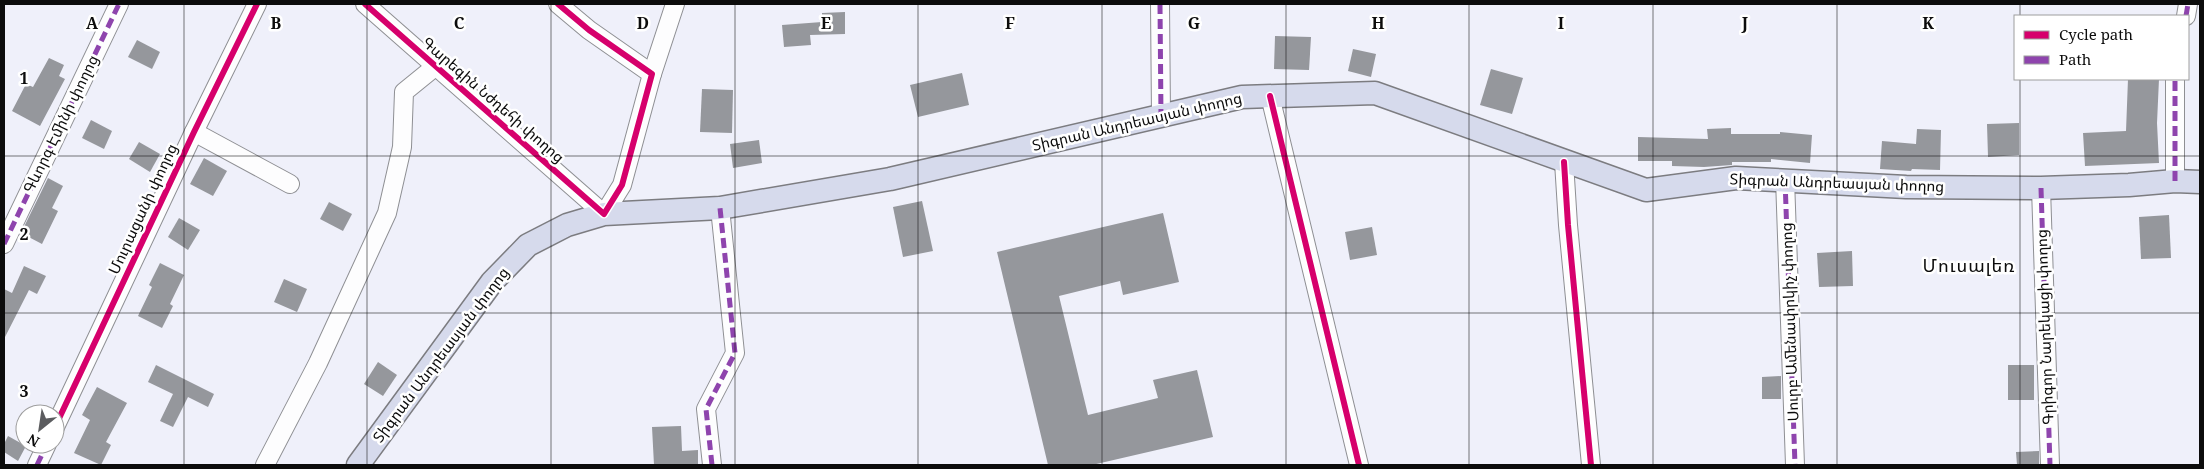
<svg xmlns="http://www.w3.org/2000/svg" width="2204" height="469" font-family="'Noto Serif','Noto Sans Armenian',serif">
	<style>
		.building { fill: #95979c }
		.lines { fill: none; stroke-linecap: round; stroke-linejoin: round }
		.minor-casing { stroke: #8e8f93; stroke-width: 20 }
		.major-casing { stroke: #7c7c80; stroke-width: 25 }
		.minor { stroke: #fdfdfe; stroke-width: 18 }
		.major { stroke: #d6daec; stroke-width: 22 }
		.quiet { stroke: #8e44ad; stroke-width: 5; stroke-dasharray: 10 5; stroke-linecap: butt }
		.cycleway-casing { stroke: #fff; stroke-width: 9 }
		.cycleway { stroke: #d6006c; stroke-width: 6 }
		.grid { fill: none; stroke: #0c0c0c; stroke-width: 1; stroke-opacity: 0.55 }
		.labels { text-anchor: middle; stroke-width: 5; stroke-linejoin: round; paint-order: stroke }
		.street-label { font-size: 15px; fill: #0c0c0c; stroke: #fff }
		.quarter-label { font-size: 18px; letter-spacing: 1px; fill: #0c0c0c; stroke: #fff }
		.grid-label { font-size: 16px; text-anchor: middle; font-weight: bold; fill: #0c0c0c; stroke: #fff; stroke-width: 5; stroke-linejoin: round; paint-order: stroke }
	</style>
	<rect width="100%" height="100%" fill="#eff0fa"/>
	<g class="building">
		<path d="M845 12V34L810 35 811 45 784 47 782 25 822 22V13Z"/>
		<path d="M1275 36 1311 37 1309 70 1274 69Z"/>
		<path d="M137 40 160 52 152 69 128 57Z"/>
		<path d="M1353 49 1376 54 1371 77 1348 71Z"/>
		<path d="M49 58 64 65 59 76 65 79 40 126 12 111 26 84 33 87Z"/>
		<path d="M1491 69 1523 78 1512 114 1480 105Z"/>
		<path d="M962 73 969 105 918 117 910 85Z"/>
		<path d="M2128 79H2159L2157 123 2159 163 2085 166 2083 133 2126 131Z"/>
		<path d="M702 89 733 90 732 133 700 132Z"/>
		<path d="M91 120 112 131 104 149 82 138Z"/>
		<path d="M2019 123V155L1988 157 1987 124Z"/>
		<path d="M1731 128V134H1780V132L1812 135 1810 163 1771 159V162H1732V165L1704 167 1672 166V161H1638V137L1708 139 1707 129Z"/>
		<path d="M1917 129 1941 130 1940 170 1912 169 1911 171 1880 169 1882 141 1916 144Z"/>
		<path d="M759 140 762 163 733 168 730 144Z"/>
		<path d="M139 142 160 154 150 172 129 159Z"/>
		<path d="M204 158 227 171 213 196 190 184Z"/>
		<path d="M48 178 63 186 52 208 58 211 42 244 21 233Z"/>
		<path d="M922 201 933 251 903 257 893 207Z"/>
		<path d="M329 202 352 214 343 231 320 219Z"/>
		<path d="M1163 213 1179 282 1123 295 1120 281 1059 296 1088 415 1158 398 1153 380 1197 370 1213 437 1092 465H1048L997 252Z"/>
		<path d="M2169 215 2171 258 2141 259 2139 217Z"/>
		<path d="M179 218 200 230 188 250 168 237Z"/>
		<path d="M1372 227 1377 255 1350 260 1345 232Z"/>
		<path d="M1852 251 1853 286 1819 287 1817 253Z"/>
		<path d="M160 263 184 275 170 304 173 306 162 328 138 316 152 287 149 285Z"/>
		<path d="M24 266 46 276 37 294 29 290 4 339V289L12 293Z"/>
		<path d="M284 279 307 289 297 312 274 302Z"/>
		<path d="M378 362 397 375 383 396 364 384Z"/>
		<path d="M156 365 214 394 208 407 188 397 173 427 160 421 173 394 148 382Z"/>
		<rect x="2008" y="365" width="26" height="35"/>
		<path d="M1781 376V399H1762V377Z"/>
		<path d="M97 387 127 403 106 442 111 445 101 465 74 453 90 420 82 415Z"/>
		<path d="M681 426 682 451 698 450V464L654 465 652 427Z"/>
		<path d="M8 436 26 446 18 461 4 452V444Z"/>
		<path d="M2039 451V465H2017L2016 452Z"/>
	</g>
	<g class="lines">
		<g class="minor-casing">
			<g id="minor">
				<path d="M365 4 604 214 622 185 652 74 589 30 558 4"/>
				<path d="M1160 4 1161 116"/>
				<path d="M2186 16 2188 4"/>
				<path d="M652 74 675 4"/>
				<path d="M1270 96 1359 465"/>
				<path d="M194 132 290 184"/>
				<path d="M1564 162 1568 225 1591 465"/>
				<path d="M1785 179 1795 465"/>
				<path d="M2175 181V79"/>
				<path d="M2041 188 2050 465"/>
				<path d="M4 244 119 4"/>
				<path d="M55 427 194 132 257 4"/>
				<path d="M37 465 47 444"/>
				<path d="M265 465 318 363 387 213 402 147 404 92 436 66"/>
				<path d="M712 465 706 409 735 353 720 208"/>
			</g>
		</g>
		<g class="major-casing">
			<path id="major" d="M358 465 492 282 528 245 567 225 604 214 720 208 890 179 1242 97 1375 93 1646 190 1736 178 1906 187 2041 188 2129 185 2175 181 2200 182"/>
		</g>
		<use href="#minor" class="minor"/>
		<use href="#major" class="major"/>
		<g class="quiet">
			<path d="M1160 4 1161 116"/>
			<path d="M2186 16 2188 4"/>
			<path d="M1785 179 1795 465"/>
			<path d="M2175 181V79"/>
			<path d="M2041 188 2050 465"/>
			<path d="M4 244 119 4"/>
			<path d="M37 465 47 444"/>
			<path d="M712 465 706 409 735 353 720 208"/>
		</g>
		<g class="cycleway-casing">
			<g id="cycleway">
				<path d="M365 4 604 214 622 185 652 74 589 30 558 4"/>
				<path d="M1270 96 1359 465"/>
				<path d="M1564 162 1568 225 1591 465"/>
				<path d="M55 427 194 132 257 4"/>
			</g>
		</g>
		<use href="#cycleway" class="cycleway"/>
	</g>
	<path class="grid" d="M184 4V465M367 4V465M551 4V465M735 4V465M918 4V465M1102 4V465M1286 4V465M1469 4V465M1653 4V465M1837 4V465M2020 4V16M2020 79V465M4 156H2200M4 313H2200"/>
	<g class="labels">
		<g class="street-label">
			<text transform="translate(493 100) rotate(41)" y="5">Գարեգին Նժդեհի փողոց</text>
			<text transform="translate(1137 122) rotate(-13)" y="5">Տիգրան Անդրեասյան փողոց</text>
			<text transform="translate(61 124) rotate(-64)" y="5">Գևորգ Էմինի փողոց</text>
			<text transform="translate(1837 183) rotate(2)" y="5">Տիգրան Անդրեասյան փողոց</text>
			<text transform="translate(143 209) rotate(-65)" y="5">Մուրացանի փողոց</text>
			<text transform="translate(1790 322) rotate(-92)" y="5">Սուրբ Ամենափրկիչ փողոց</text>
			<text transform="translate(2045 327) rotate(-92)" y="5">Գրիգոր Նարեկացի փողոց</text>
			<text transform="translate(441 355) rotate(-53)" y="5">Տիգրան Անդրեասյան փողոց</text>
		</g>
		<g class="quarter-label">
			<text x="1969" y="272">Մուսալեռ</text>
		</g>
	</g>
	<g class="grid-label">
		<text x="92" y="29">A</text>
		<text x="276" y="29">B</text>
		<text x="459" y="29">C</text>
		<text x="643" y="29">D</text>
		<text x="826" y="29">E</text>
		<text x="1010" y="29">F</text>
		<text x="1194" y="29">G</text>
		<text x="1378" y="29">H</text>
		<text x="1561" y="29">I</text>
		<text x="1745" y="29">J</text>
		<text x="1928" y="29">K</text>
		<text x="24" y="84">1</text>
		<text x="24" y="240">2</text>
		<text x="24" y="397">3</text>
	</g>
	<rect width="2204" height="469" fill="none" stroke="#0c0c0c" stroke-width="10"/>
	<rect x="2014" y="15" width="175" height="65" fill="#ffffff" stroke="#9e9e9e"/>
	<rect x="2024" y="31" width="25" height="8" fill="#d6006c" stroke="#9e9e9e"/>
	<text x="2059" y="40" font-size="15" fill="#0c0c0c">Cycle path</text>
	<rect x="2024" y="56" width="25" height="8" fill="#8e44ad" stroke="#9e9e9e"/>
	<text x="2059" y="65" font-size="15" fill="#0c0c0c">Path</text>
	<g transform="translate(40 429) rotate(210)"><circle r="24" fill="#ffffff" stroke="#9e9e9e"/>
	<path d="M0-4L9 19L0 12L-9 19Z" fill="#5b5c5f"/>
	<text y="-8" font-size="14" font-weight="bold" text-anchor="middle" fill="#0c0c0c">N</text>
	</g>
</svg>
